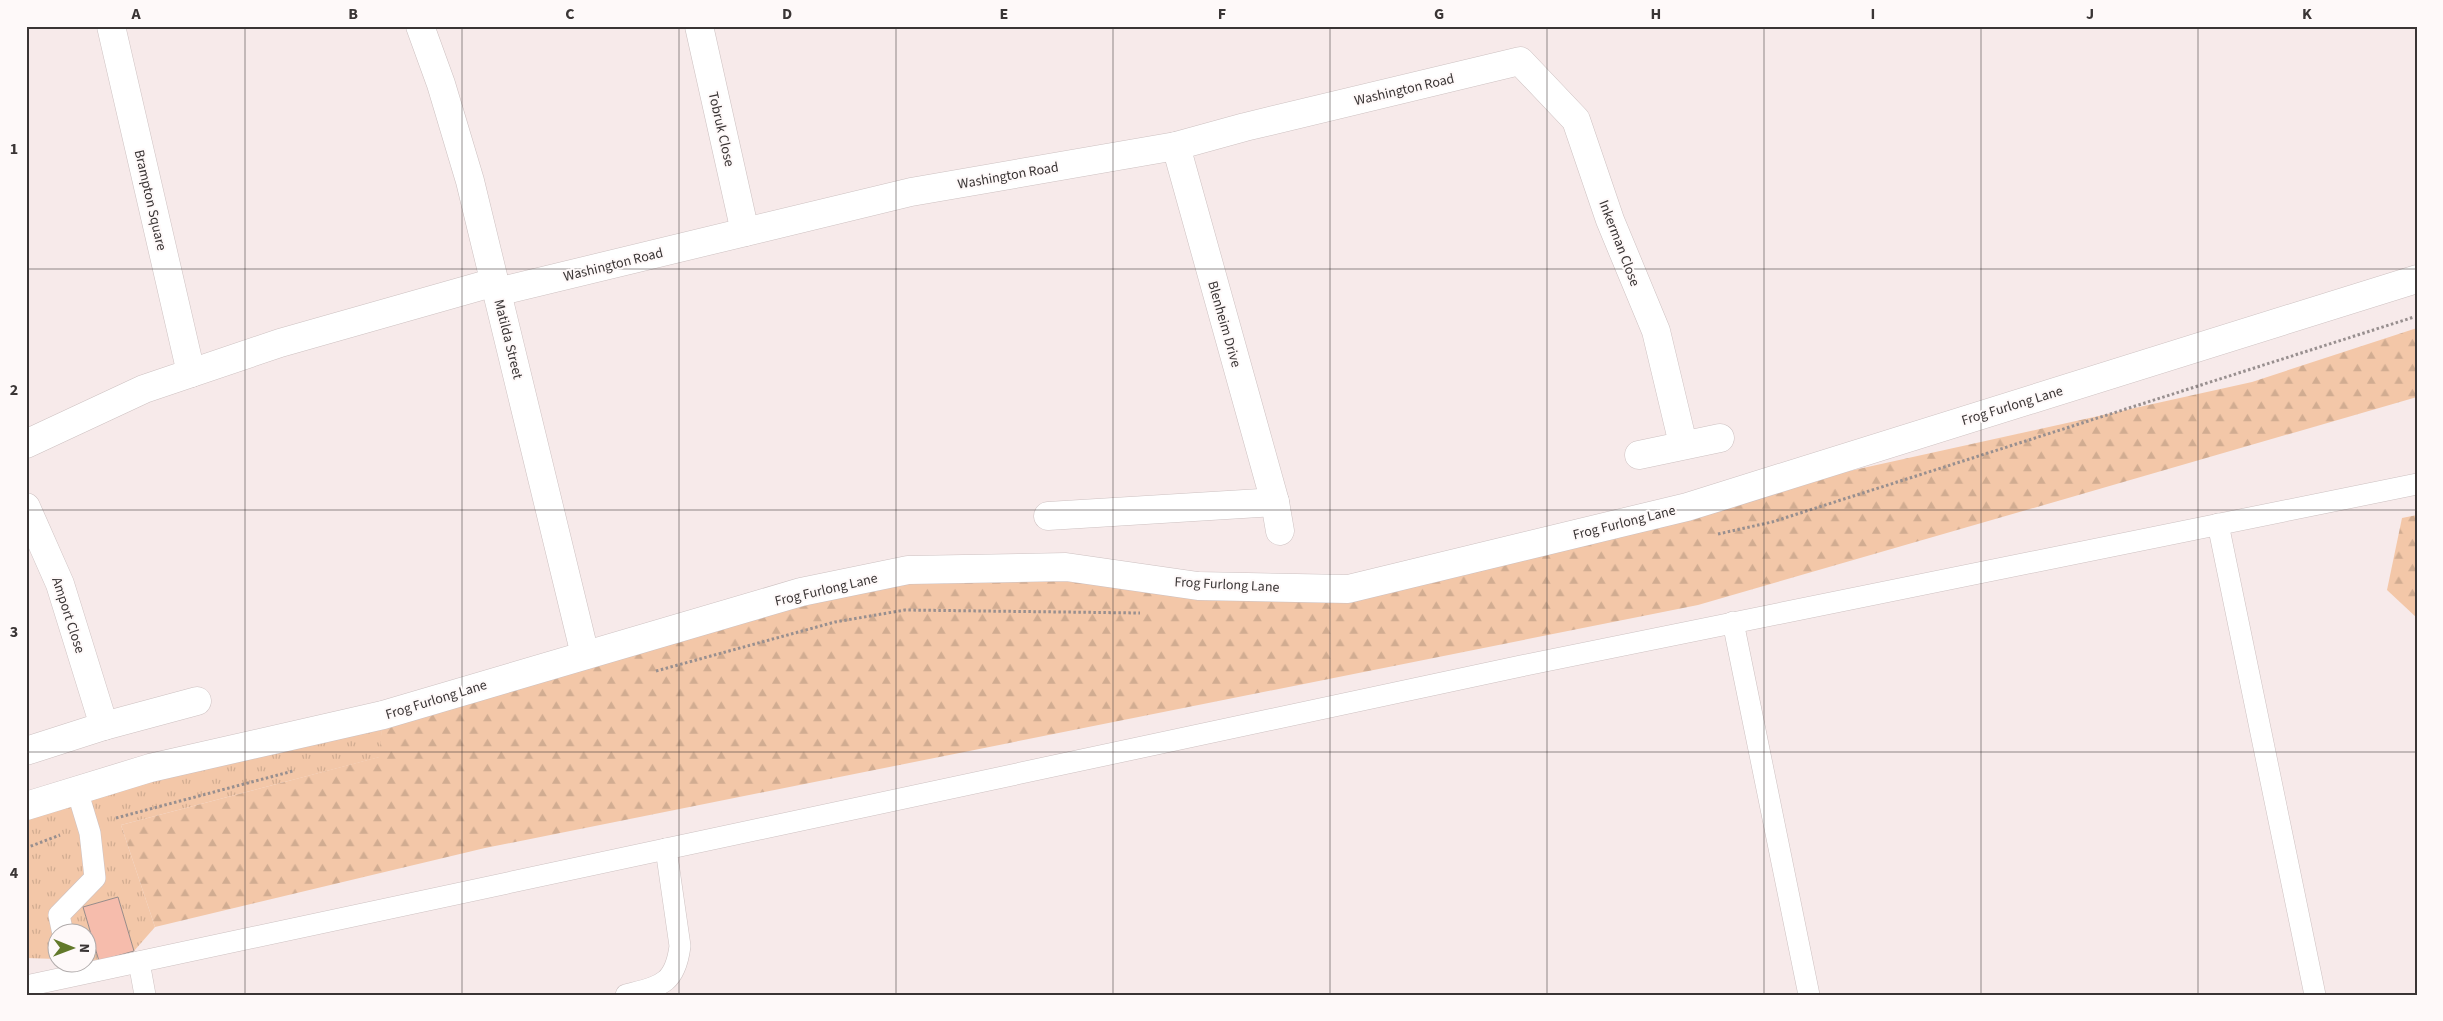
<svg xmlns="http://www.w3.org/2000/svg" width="2443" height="1021" font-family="'Source Sans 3',sans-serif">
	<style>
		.grass { fill: url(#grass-tufts) }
		.forest { fill: url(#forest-firs) }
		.building { fill: #f6bcac; stroke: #978b88 }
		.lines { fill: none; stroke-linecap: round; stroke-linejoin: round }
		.lane-casing { stroke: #cdc1c1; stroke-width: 22 }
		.street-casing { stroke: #cdc1c1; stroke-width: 29 }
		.path { stroke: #988f8f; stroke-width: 3; stroke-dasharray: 2.5 2.5; stroke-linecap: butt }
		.lane { stroke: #fff; stroke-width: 21 }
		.street { stroke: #fff; stroke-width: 28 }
		.grid { fill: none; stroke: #3a3535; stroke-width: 1; stroke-opacity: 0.55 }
		.labels { text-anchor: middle; stroke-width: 4; stroke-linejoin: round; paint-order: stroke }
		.street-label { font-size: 14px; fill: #3a3535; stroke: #fef9f9 }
		.neatline { fill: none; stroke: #3a3535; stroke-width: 2 }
		.grid-label { font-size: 16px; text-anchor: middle; font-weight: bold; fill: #3a3535 }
	</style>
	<defs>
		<pattern id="grass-tufts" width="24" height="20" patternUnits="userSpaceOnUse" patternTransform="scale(1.25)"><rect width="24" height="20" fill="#f3c7a8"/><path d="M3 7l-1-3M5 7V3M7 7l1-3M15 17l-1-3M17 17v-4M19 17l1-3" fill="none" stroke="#d1ac91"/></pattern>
		<pattern id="forest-firs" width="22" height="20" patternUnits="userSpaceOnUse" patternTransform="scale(1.25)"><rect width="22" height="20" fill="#f3c7a8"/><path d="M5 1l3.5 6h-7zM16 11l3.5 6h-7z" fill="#d1ac91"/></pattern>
	</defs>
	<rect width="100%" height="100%" fill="#f7eaea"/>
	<path class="grass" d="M383 715 380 757 121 825 155 927 134 951 118 897 83 907 99 961H88V934H58L57 959 26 958V889L29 881 26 873V806Z"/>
	<g class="forest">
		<path d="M2417 328V397L1698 605 485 848 155 927 121 825 379 757 383 715 908 570 1348 589 1687 507 2252 382Z"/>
		<path d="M2417 515V618L2387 590 2402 518Z"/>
	</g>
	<path class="building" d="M118 897 134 951 99 961 83 907Z"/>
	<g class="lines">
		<g class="lane-casing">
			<g id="lane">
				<path d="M2218 524 2315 995"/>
				<path d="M1733 622 1809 995"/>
				<path d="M63 934 59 915 95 878 90 833 77 790"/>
				<path d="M139 962 145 995"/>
				<path d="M26 986 1521 666 2417 484"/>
				<path d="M626 995C660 986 675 985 680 946L666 849"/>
			</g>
		</g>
		<g class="street-casing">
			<g id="street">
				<path d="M111 26 191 373"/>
				<path d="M420 26 441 84 470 181 585 655"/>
				<path d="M699 26 745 232"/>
				<path d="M1176 146 1275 502 1280 531"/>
				<path d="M497 292 911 192 1176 146 1245 127 1520 61 1576 120 1610 220 1656 331 1683 444"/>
				<path d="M26 444 144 389 280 343 495 282"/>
				<path d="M1639 455 1720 438"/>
				<path d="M26 507 60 584 104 726 26 751"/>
				<path d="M1048 516 1275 502"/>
				<path d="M104 726 197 701"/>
				<path d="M26 806 150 768 383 715 801 592 908 570 1066 567 1198 586 1348 589 1687 507 2417 279"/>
			</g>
		</g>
		<g class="path">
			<path d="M1718 534 1772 522 2414 317"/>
			<path d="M656 671 835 622 905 610 1140 613"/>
			<path d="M116 818 293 771"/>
			<path d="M26 848 60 835"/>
		</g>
		<use href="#lane" class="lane"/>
		<use href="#street" class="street"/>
	</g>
	<path class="grid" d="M245 26V995M462 26V995M679 26V995M896 26V995M1113 26V995M1330 26V995M1547 26V995M1764 26V995M1981 26V995M2198 26V995M26 269H2417M26 510H2417M26 752H2417"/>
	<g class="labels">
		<g class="street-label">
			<text transform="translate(1404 89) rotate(-13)" y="5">Washington Road</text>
			<text transform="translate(722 129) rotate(77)" y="5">Tobruk Close</text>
			<text transform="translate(1008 175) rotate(-10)" y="5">Washington Road</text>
			<text transform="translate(151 200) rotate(77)" y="5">Brampton Square</text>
			<text transform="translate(1620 243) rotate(69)" y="5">Inkerman Close</text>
			<text transform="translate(613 264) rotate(-14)" y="5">Washington Road</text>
			<text transform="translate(1225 324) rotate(74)" y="5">Blenheim Drive</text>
			<text transform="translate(509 339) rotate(76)" y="5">Matilda Street</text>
			<text transform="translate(2012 405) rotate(-17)" y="5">Frog Furlong Lane</text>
			<text transform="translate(1624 522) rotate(-14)" y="5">Frog Furlong Lane</text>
			<text transform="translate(1227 584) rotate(3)" y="5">Frog Furlong Lane</text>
			<text transform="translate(826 589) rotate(-13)" y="5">Frog Furlong Lane</text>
			<text transform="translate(69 615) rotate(72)" y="5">Amport Close</text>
			<text transform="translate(436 699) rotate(-17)" y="5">Frog Furlong Lane</text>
		</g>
	</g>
	<rect width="2443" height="1021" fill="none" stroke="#fef9f9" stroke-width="55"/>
	<g transform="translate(72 948) rotate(91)"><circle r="24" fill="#fef9f9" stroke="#b0abab"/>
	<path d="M0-4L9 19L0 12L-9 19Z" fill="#62792a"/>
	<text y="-8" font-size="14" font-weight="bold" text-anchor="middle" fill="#3a3535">N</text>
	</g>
	<rect x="28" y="28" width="2388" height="966" class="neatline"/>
	<g class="grid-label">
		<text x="136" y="19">A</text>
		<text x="353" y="19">B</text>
		<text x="570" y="19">C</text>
		<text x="787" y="19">D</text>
		<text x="1004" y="19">E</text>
		<text x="1222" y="19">F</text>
		<text x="1439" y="19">G</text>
		<text x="1656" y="19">H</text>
		<text x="1873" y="19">I</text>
		<text x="2090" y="19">J</text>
		<text x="2307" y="19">K</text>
		<text x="14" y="154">1</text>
		<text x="14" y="395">2</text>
		<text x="14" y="637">3</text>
		<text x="14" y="878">4</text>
	</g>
</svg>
